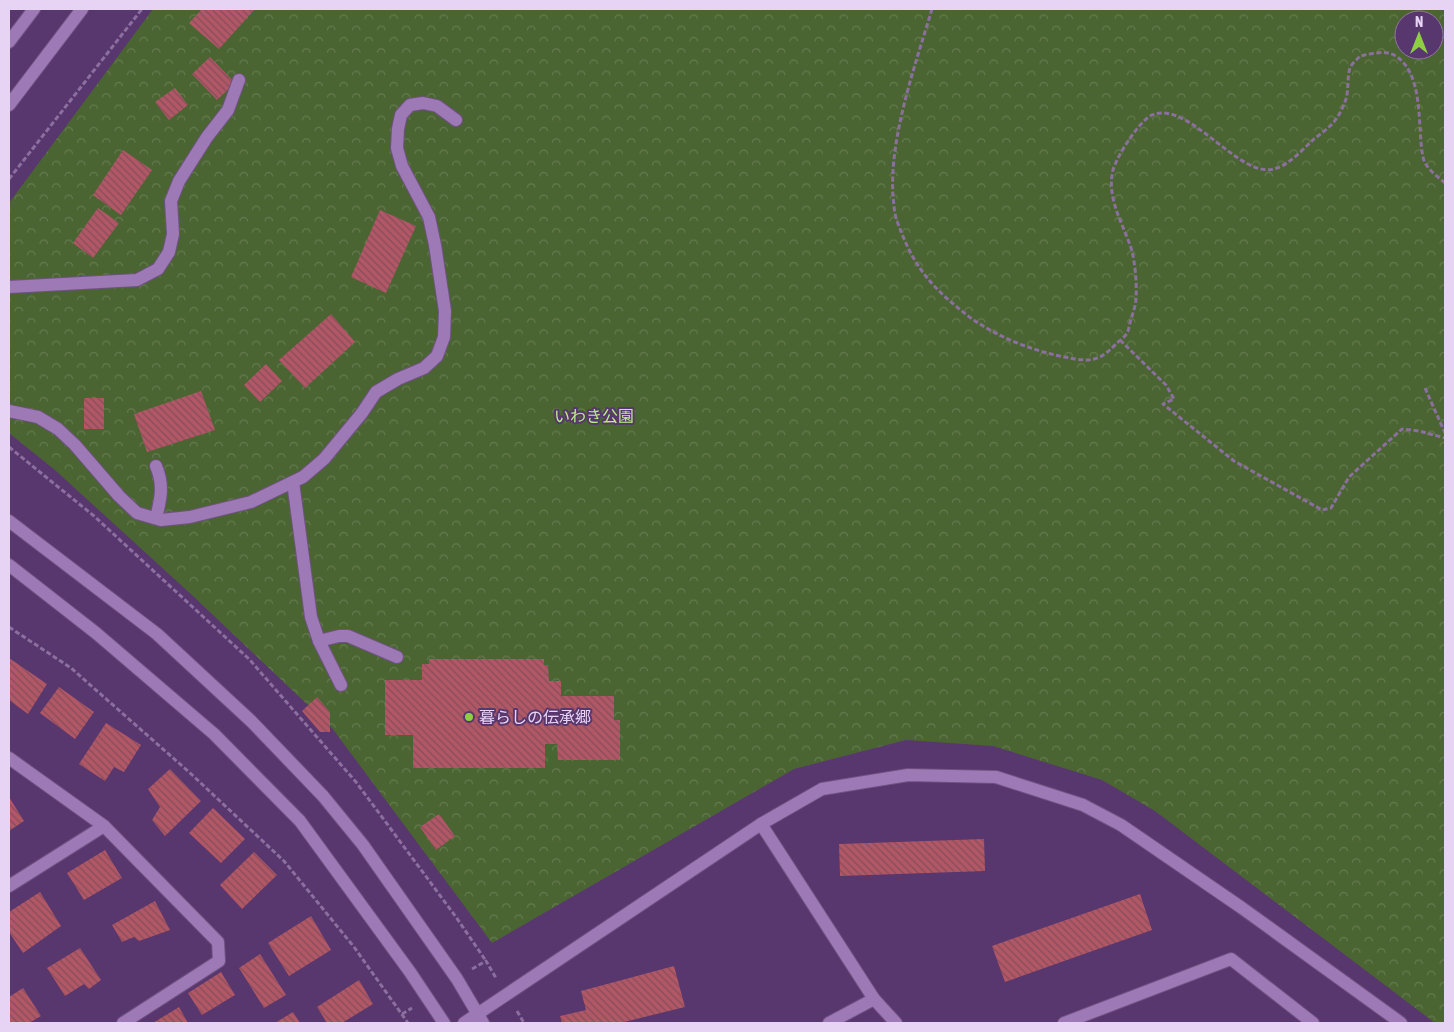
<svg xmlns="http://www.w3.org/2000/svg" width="1454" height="1032" font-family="'Asap Condensed','Noto Sans JP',sans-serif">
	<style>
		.park { fill: url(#park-crowns); fill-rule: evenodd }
		.building { fill: url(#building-back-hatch) }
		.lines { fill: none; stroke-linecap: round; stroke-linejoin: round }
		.lane-casing { stroke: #705282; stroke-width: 14 }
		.street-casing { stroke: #705282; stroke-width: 14 }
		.secondary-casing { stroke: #705282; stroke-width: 14 }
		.path { stroke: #8b6f9f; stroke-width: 3; stroke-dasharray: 5 2.5; stroke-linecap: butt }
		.lane { stroke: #9d79b5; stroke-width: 12 }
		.street { stroke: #9d79b5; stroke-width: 12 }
		.secondary { stroke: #9d79b5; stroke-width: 12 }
		.poi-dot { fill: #8ece43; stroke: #58366e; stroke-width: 2 }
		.labels { text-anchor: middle; stroke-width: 4; stroke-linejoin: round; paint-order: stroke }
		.park-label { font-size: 16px; fill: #baf086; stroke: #58366e }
		.poi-label { font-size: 16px; fill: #e7d4f5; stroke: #58366e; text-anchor: start }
	</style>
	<defs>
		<pattern id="park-crowns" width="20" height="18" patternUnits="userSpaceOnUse" patternTransform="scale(1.25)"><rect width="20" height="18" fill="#4b6532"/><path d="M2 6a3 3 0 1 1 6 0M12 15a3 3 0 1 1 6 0" fill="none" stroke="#657a50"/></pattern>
		<pattern id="building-back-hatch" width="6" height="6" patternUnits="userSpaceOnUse" patternTransform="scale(1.25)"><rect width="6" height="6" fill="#b15766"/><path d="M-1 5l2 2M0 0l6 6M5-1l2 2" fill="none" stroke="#864e5b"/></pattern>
	</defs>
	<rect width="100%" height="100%" fill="#58366e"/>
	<path class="park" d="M153 9H1445V1023H1435L1155 811 1102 780 993 746 906 740 794 769 492 943 332 728 193 596 55 470 9 433V203ZM1404 20H1434V50H1404Z"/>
	<g class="building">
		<path d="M202 9H255L219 49 189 23Z"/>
		<path d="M210 57 235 83 217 100 192 74Z"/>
		<path d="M175 88 188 105 169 120 155 102Z"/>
		<path d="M123 150 152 170 121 215 93 195Z"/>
		<path d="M98 208 119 223 93 258 73 243Z"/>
		<path d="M380 210 416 226 386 293 351 277Z"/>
		<path d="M331 314 355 342 305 388 279 360Z"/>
		<path d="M266 364 282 381 260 402 244 385Z"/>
		<path d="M201 391 215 430 147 452 134 414Z"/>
		<rect x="84" y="398" width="20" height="31"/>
		<path d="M9 658 47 684 28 714 9 700Z"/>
		<path d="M429 659H544V665H548L549 681H561V696H614V720H620V760H558L557 744H545V768H413V735H385V680H422V664H429Z"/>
		<path d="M59 687 94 712 75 739 40 713Z"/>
		<path d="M317 697 330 712V732H320L302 711Z"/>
		<path d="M106 723 141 745 124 772 114 767 105 781 79 764Z"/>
		<path d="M170 769 201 801 165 836 152 820 160 807 148 789Z"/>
		<path d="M9 797 24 821 9 831Z"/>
		<path d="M213 808 245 839 221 863 189 833Z"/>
		<path d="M439 814 455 836 436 850 420 827Z"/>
		<path d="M984 839 985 871 840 876 839 844Z"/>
		<path d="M105 850 122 878 84 900 67 873Z"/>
		<path d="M254 852 277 875 242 909 220 885Z"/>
		<path d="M40 892 61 926 23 953 9 932V912Z"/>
		<path d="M1140 894 1152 930 1005 982 992 946Z"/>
		<path d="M155 901 170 930 139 941 134 937 122 942 112 925Z"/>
		<path d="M311 916 331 950 289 976 268 943Z"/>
		<path d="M80 948 101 980 89 989 84 984 65 996 47 968Z"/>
		<path d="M260 954 286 995 264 1008 239 968Z"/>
		<path d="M674 966 685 1007 620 1023H562L560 1016 586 1010 581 991Z"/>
		<path d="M221 972 235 995 202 1015 188 993Z"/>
		<path d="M359 980 373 1004 342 1023H327L317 1007Z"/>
		<path d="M23 988 41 1016 29 1023H9V997Z"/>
		<path d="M179 1007 188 1023H153Z"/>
		<path d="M293 1012 300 1023H275Z"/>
	</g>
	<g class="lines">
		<g class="lane-casing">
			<g id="lane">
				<path d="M9 287 137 280 158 269 169 252 173 234 171 201 179 181 207 137 228 110 239 80"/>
				<path d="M9 411 38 417 58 429 75 445 119 496 137 513 161 520 190 517 251 502 303 477 324 459 362 413 376 392 398 379 424 368 437 356 444 337 445 311 435 245 429 217 402 166 397 148 398 129 401 115 410 105 423 103 437 106 456 120"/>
				<path d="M156 466C164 485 161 498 156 518"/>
				<path d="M293 482 311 617 319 641 341 685"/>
				<path d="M319 641 339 636H348L397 657"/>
				<path d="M829 1023 874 999"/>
				<path d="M1064 1023 1231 959 1313 1023"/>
			</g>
		</g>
		<g class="street-casing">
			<g id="street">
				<path d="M9 758 104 826 218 942 219 961 123 1023"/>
				<path d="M761 824 874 999 896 1023"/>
				<path d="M9 886 104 826"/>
				<path d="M464 1023 761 824 822 789 908 775 996 777 1083 805 1121 825 1242 908 1401 1023"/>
			</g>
		</g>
		<g class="secondary-casing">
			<g id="secondary">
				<path d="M9 42 34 9"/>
				<path d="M9 105 82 9"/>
				<path d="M9 521 157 634 251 721 323 796 363 845 457 979 483 1023"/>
				<path d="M9 565 96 633 214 734 300 821 410 972 444 1023"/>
			</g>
		</g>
		<g class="path">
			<path d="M932 9C915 66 889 138 893 197 894 204 894 211 896 218 910 258 924 280 957 307 989 335 1033 352 1075 359 1095 362 1102 358 1116 344 1119 341 1125 337 1127 333 1129 330 1129 326 1130 323 1132 315 1136 306 1136 298 1137 283 1135 264 1132 251 1124 225 1106 199 1113 170 1117 156 1139 121 1152 115 1190 99 1241 183 1277 168 1291 163 1303 149 1314 139 1319 135 1325 131 1330 126 1337 120 1343 108 1346 99 1349 89 1347 76 1350 68 1351 64 1357 60 1360 56 1370 54 1384 50 1394 55 1425 72 1417 129 1423 157 1425 168 1437 176 1445 183"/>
			<path d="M9 179 142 9"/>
			<path d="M1120 340 1166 385 1174 399 1163 404 1234 461 1322 510 1331 508 1349 477 1402 429 1419 431 1445 438"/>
			<path d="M1425 388 1445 433"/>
			<path d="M9 447 94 516 249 659 356 782 456 917 486 961"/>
			<path d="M9 627 71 668 189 772 284 861 354 947 408 1023"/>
			<path d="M472 969 486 961 496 978"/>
			<path d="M517 1011 524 1023"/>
			<path d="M402 1014 412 1008"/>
		</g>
		<use href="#lane" class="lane"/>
		<use href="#street" class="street"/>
		<use href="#secondary" class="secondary"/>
	</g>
	<circle class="poi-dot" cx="469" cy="717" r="5"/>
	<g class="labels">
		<g class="park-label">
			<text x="594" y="422">いわき公園</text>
		</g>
		<g class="poi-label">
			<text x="479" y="723">暮らしの伝承郷</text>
		</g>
	</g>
	<rect width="1454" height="1032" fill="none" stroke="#e7d4f5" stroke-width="20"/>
	<g transform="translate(1419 35)"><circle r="24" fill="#58366e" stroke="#9175a4"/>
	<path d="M0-4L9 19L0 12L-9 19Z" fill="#8ece43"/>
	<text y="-8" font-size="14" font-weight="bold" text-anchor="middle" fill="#e7d4f5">N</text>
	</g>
</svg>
